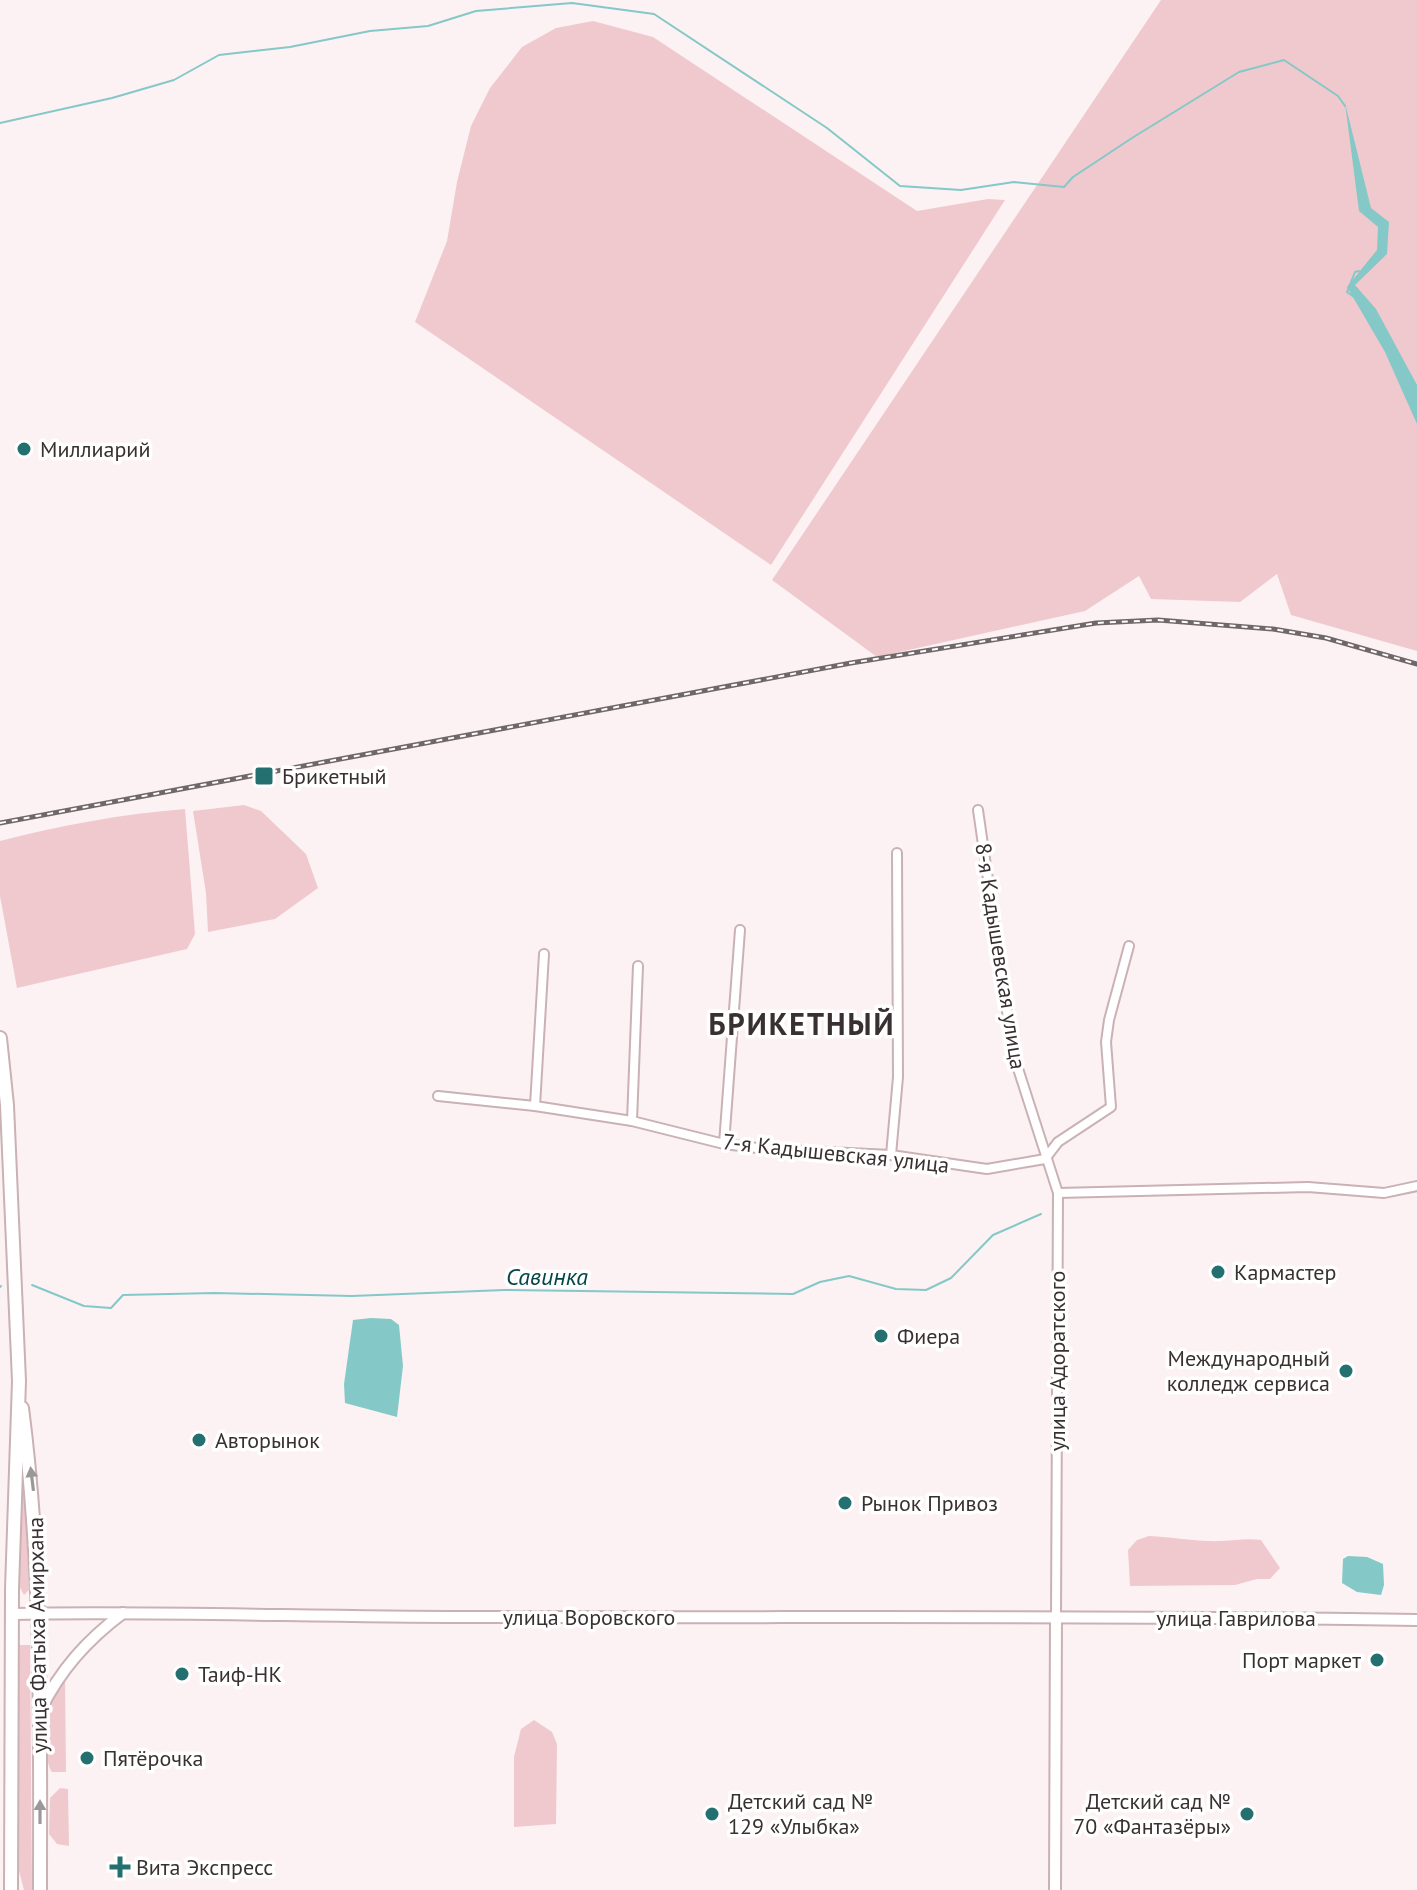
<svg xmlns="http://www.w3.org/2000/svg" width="1417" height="1890" font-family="'PT Sans',sans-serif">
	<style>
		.green { fill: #f0c9ce }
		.water { fill: #84c8c7 }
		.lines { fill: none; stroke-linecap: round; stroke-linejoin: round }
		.stream { stroke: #84c8c7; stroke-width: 2 }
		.minor-casing { stroke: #cab1b4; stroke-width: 12 }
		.tertiary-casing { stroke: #cab1b4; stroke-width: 14 }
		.primary-casing { stroke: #cab1b4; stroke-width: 16 }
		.minor { stroke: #fff; stroke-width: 8 }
		.tertiary { stroke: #fff; stroke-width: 10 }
		.primary { stroke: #fff; stroke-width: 12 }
		.rail-casing { stroke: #706768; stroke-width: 5 }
		.rail { stroke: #fff; stroke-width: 2; stroke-dasharray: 6; stroke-linecap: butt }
		.oneway { fill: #9c9898 }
		.poi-dot { fill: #246f6f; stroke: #fff; stroke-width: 3 }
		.labels { text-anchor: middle; stroke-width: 7; stroke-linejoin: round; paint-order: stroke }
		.poi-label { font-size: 22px; fill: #393031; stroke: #fff; text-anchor: start }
		.street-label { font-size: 22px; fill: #393031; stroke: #fff }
		.water-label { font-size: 24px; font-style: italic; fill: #044545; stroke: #fff }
		.district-label { font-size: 30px; font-weight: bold; letter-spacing: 2px; fill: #393031; stroke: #fff }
	</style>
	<rect width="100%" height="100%" fill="#fcf2f3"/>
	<g class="green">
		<path d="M1161 0H1417V651L1291 615 1277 574 1240 602 1151 599 1139 576 1085 611 877 657 772 580Z"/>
		<path d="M593 21 653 37 917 211 988 199 1005 200 771 565 415 322 447 241 457 182 471 126 490 88 522 47 556 28Z"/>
		<path d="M244 805 261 811 306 854 318 888 275 919 208 932 206 893 193 811Z"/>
		<path d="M185 809 195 934 187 949 17 988 0 896V841C61 825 123 814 185 809Z"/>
		<path d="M20 1449H23L29 1590 24 1595 19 1586Z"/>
		<path d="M1149 1536C1173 1537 1198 1542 1222 1541 1236 1540 1247 1538 1261 1540L1280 1568 1270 1579H1257L1235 1585 1130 1586 1128 1550 1137 1540Z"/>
		<path d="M19 1645H30L32 1890H24L19 1871Z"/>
		<path d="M65 1675 66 1772H52C44 1762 44 1715 49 1702 52 1693 60 1683 65 1675Z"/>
		<path d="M534 1720 552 1732 557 1744 556 1824 514 1827V1757L521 1729Z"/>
		<path d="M60 1788 68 1789 69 1846 57 1844 49 1834 50 1798Z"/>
	</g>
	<g class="water">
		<path d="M1345 103 1371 208 1389 222 1387 254 1355 285 1376 309 1417 385V424L1385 352 1347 287 1377 250 1378 227 1359 211Z"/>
		<path d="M371 1318 391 1319 399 1325 403 1366 397 1417 345 1403 344 1384 353 1320Z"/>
		<path d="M1348 1556 1367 1557 1383 1564 1384 1585 1381 1595 1357 1592 1342 1583 1343 1559Z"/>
	</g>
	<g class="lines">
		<g class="stream">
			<path d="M0 123 112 98 174 80 219 55 290 47 370 31 428 26 476 11 572 3 654 14 827 128 900 186 961 190 1014 182 1064 187 1073 177 1132 138 1239 72 1284 60 1338 96 1345 106"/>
			<path d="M1354 297 1347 292 1355 272 1359 271"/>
			<path d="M32 1285 84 1306 111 1308 123 1295 215 1293 352 1296 504 1290 793 1294 820 1282 849 1276 896 1289 926 1290 951 1278 993 1235 1041 1214"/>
			<path d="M0 1287 1 1286"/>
		</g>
		<g class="minor-casing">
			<g id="minor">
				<path d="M978 810 1013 1053 1058 1193 1056 1616"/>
				<path d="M438 1096 535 1106 632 1121 724 1144 765 1149 891 1155 987 1169 1045 1159 1058 1142 1111 1107 1106 1042 1109 1020 1129 946"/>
				<path d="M535 1106 544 954"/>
				<path d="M632 1121 638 966"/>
				<path d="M724 1144 740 930"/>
				<path d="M891 1155 898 1077 897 853"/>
				<path d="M1058 1193 1308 1187 1384 1193 1417 1186"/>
			</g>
		</g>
		<g class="tertiary-casing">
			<g id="tertiary">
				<path d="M12 1614C163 1611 313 1617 464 1617 782 1618 1099 1615 1417 1620"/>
				<path d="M40 1711C60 1670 87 1640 123 1613"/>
				<path d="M1055 1890 1056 1616"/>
			</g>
		</g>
		<g class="primary-casing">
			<g id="primary">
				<path d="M0 1038 7 1105 19 1381 12 1589 11 1890"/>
				<path d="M22 1408C43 1568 40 1729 40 1890"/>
			</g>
		</g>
		<use href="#minor" class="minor"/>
		<use href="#tertiary" class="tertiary"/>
		<use href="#primary" class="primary"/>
		<g class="rail-casing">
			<path id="rail" d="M0 823 851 663 1096 623 1158 620 1273 629 1326 638 1417 664"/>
		</g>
		<use href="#rail" class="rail"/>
	</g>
	<defs><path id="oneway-solid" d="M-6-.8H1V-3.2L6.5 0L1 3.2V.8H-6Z" transform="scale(2)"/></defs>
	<g class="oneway">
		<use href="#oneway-solid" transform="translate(32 1479) rotate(-97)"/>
		<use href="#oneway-solid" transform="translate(40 1812) rotate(-90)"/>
	</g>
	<g class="poi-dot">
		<circle cx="24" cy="449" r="8"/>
		<rect x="254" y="766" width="20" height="20" rx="4"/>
		<circle cx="1218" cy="1272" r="8"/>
		<circle cx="881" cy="1336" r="8"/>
		<circle cx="1346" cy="1371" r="8"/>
		<circle cx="199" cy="1440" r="8"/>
		<circle cx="845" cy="1503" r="8"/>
		<circle cx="1377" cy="1660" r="8"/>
		<circle cx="182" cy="1674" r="8"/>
		<circle cx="87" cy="1758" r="8"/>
		<circle cx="712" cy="1814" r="8"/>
		<circle cx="1247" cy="1814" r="8"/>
		<path d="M116 1855h8v8h8v8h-8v8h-8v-8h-8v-8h8z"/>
	</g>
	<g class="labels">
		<g class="poi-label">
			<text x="40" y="457">Миллиарий</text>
			<text x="282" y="784">Брикетный</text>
			<text x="1234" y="1280">Кармастер</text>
			<text x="897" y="1344">Фиера</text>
			<text x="1330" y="1366" text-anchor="end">Международный<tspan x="1330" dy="25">колледж сервиса</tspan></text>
			<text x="215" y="1448">Авторынок</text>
			<text x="861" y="1511">Рынок Привоз</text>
			<text x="1361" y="1668" text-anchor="end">Порт маркет</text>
			<text x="198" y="1682">Таиф-НК</text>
			<text x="103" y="1766">Пятёрочка</text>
			<text x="728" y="1809">Детский сад №<tspan x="728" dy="25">129 «Улыбка»</tspan></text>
			<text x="1231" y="1809" text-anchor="end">Детский сад №<tspan x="1231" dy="25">70 «Фантазёры»</tspan></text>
			<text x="136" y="1875">Вита Экспресс</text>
		</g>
		<g class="street-label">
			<text transform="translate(1001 956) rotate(81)" y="8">8-я Кадышевская улица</text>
			<text transform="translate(836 1153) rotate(6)" y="8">7-я Кадышевская улица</text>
			<text transform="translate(1057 1361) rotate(-90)" y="8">улица Адоратского</text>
			<text x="589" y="1625">улица Воровского</text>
			<text x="1236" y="1626">улица Гаврилова</text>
			<text transform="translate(37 1635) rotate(-91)" y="8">улица Фатыха Амирхана</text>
		</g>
		<g class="water-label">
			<text x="547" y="1285">Савинка</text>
		</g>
		<g class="district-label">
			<text x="802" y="1035">БРИКЕТНЫЙ</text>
		</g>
	</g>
</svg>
